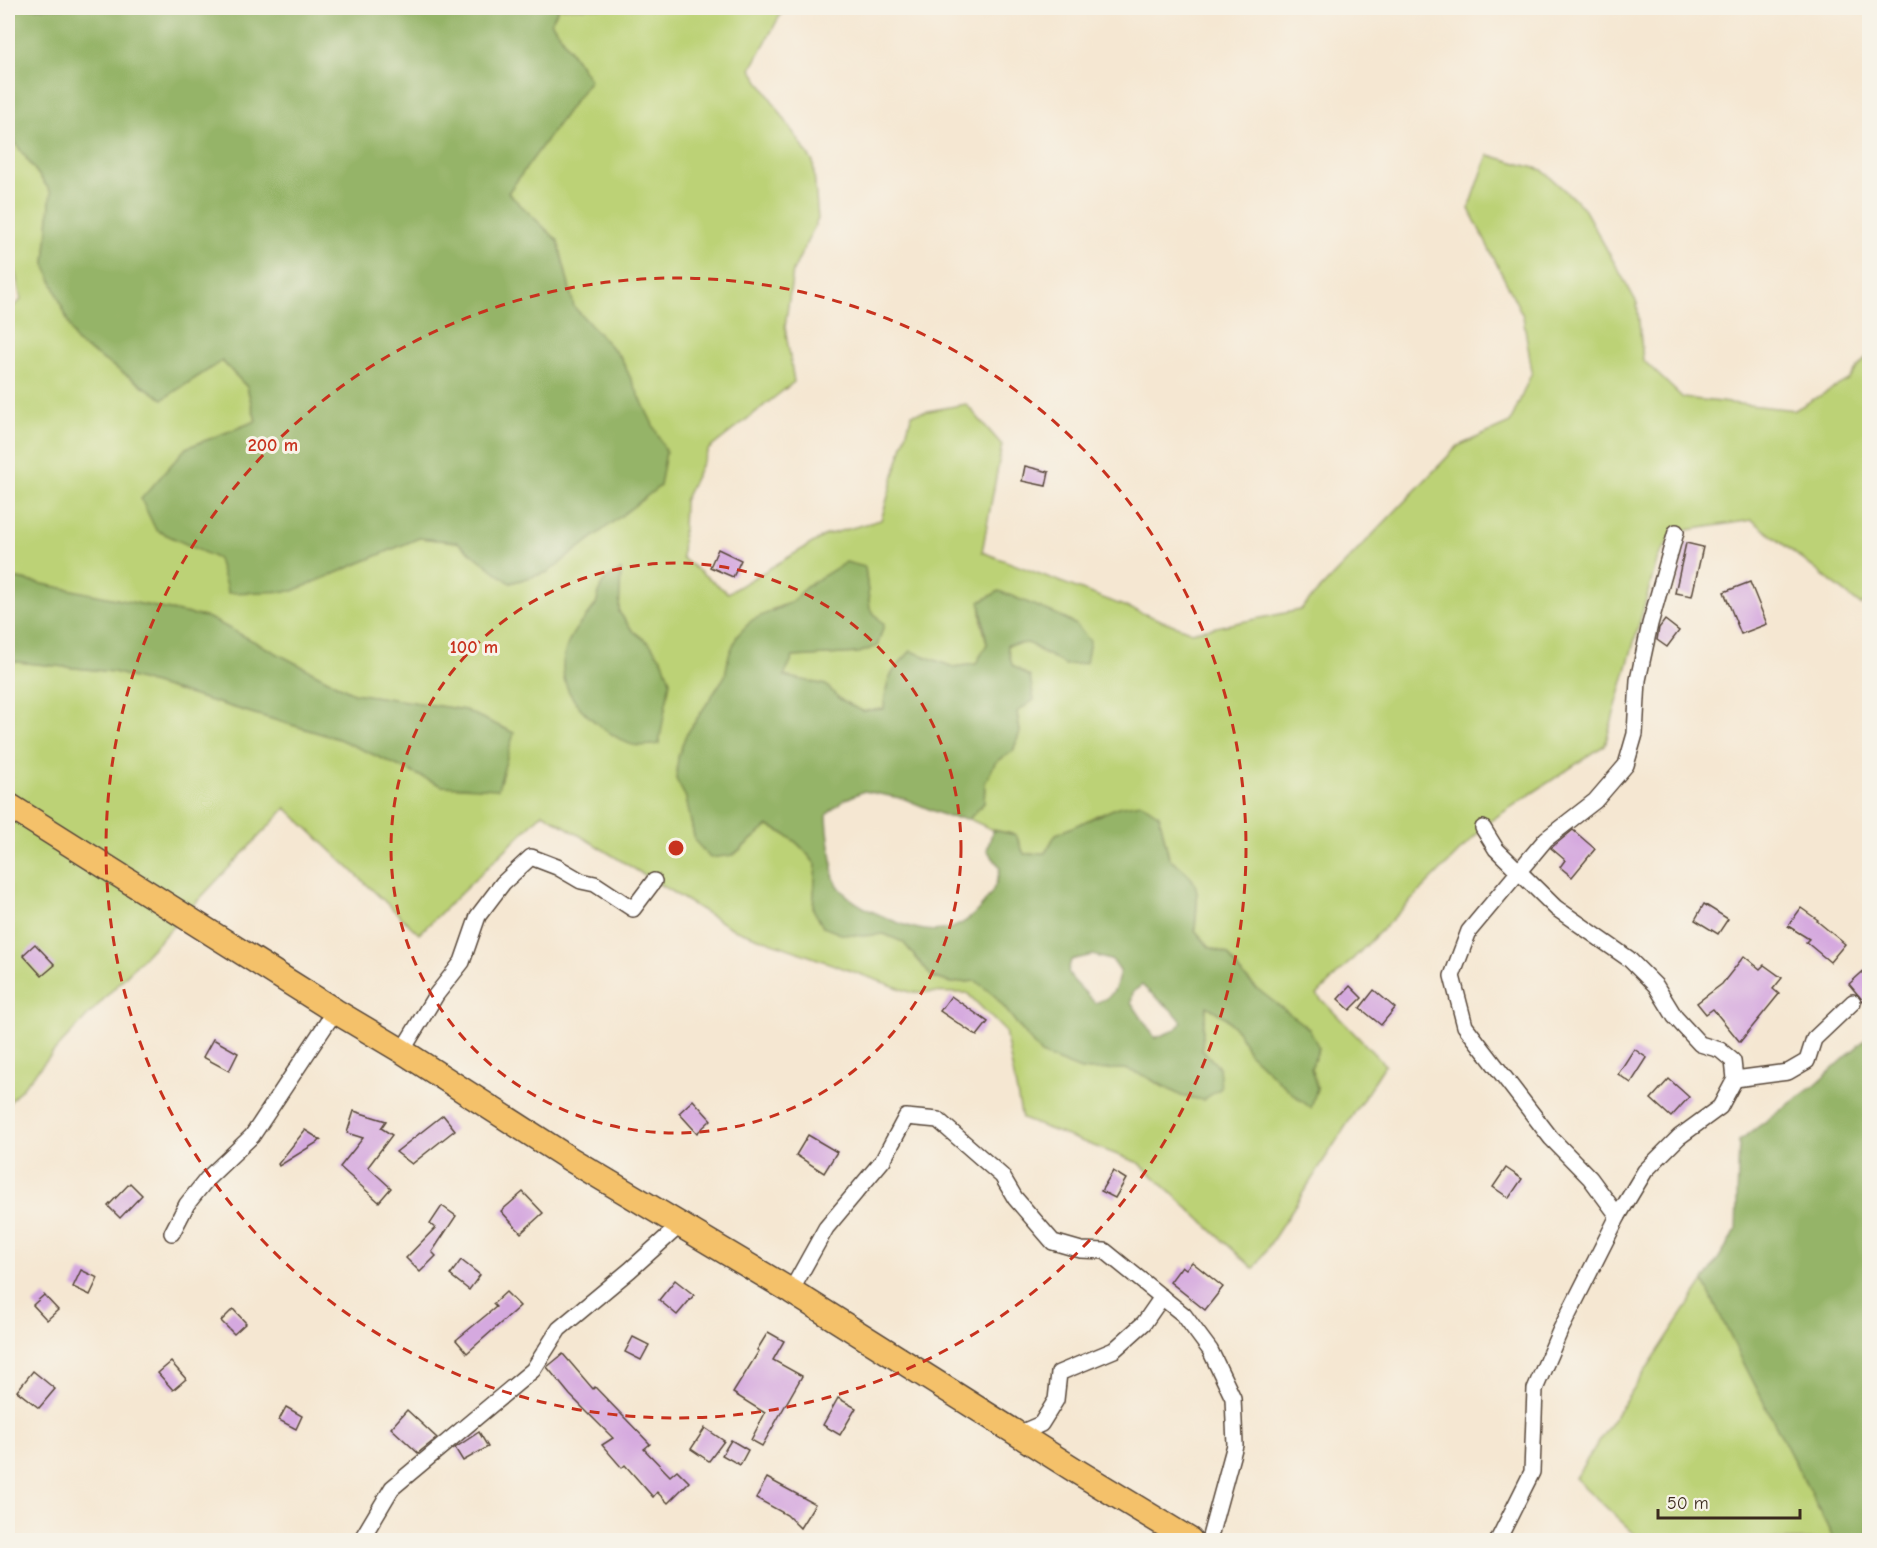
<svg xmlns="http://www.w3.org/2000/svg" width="1877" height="1548" font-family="'Comic Neue',sans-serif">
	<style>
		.green { fill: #bcd276; stroke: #7c7e4a; stroke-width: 1.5; fill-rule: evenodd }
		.forest { fill: #95b467; stroke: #686f42; stroke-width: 1.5; fill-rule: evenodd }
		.building { fill: #d5a9df }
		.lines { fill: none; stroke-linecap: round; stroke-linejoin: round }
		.minor-casing { stroke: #574639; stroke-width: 18 }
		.primary-casing { stroke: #574639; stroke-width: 27 }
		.minor { stroke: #fff; stroke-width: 15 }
		.primary { stroke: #f4c16a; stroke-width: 24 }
		.ring { fill: none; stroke: #c8321e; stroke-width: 3; stroke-dasharray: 10 8 }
		.centre { fill: #c8321e; stroke: #f7f3e8; stroke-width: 3 }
		.ring-label { font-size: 18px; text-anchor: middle; font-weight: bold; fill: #c8321e; stroke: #f7f3e8; stroke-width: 6; stroke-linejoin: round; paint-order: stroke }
	</style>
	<rect width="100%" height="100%" fill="#f7f3e8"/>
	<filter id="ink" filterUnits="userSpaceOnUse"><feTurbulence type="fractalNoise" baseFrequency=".0167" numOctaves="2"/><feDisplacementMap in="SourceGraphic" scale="12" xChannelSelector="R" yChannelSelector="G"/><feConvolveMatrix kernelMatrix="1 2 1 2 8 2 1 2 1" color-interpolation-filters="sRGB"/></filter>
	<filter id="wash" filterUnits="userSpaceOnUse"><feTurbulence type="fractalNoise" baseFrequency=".008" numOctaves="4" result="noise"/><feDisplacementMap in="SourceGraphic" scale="24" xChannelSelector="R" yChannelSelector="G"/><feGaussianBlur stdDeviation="1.35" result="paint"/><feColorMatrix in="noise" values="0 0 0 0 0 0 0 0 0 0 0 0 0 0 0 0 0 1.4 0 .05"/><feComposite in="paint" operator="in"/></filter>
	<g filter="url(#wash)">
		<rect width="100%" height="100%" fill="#f5e7d2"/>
		<g class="green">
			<path d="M559 8H784L751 69 813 162 818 219 793 271 785 327 794 382 709 449 684 501 682 558 728 593 826 535 881 520 912 414 966 404 1002 445 982 552 1192 632 1300 610 1458 446 1510 423 1532 372 1523 316 1469 209 1488 155 1542 170 1583 207 1637 303 1643 360 1683 398 1795 410 1848 380 1869 354V599L1861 605 1752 520 1675 532 1658 557 1605 745 1490 821 1317 995 1385 1065 1254 1269 1139 1163 1022 1119 1005 1031 967 993 910 992 731 928 543 813 419 934 286 808 58 1047 8 1104V661L114 672 339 739 443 786 465 710 353 693 209 618 8 577V311L21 300 8 238V133L51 192 45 264 222 361 247 387 256 421 186 448 156 530 293 591 419 538 457 542 511 583 548 572 621 358 574 307 558 241 507 193 590 80 551 22ZM865 568 870 609 884 625 877 646 858 653 792 657 784 676 825 685 841 700 862 711 884 709C886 679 890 672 911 651L953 667 976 664 987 644 982 624 980 602 999 591 1058 615 1076 625 1046 655 1028 643 1006 645 1012 665 1030 677 1017 712 1020 732 1013 751 995 763 985 783 984 803 969 819 993 830 1016 835 1024 854 1045 853 1056 834 1077 826 1097 815H1159L1169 858C1204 883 1198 890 1195 930L1209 947 1228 954 1240 972 1319 1048 1311 1068 1317 1088 1249 1053 1239 1033 1225 1017 1207 1006 1203 1027 1202 1050 1219 1067 1163 1087 1145 1076 1125 1069 1081 1070 1041 1054 995 996 976 981 952 983 933 977 903 942 884 934 862 936 813 909 816 865C801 844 791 836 768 826L734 855 695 841 686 798 685 737 726 676 729 655 771 610 792 602 807 586ZM620 571 619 612 632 630 650 645 663 661 570 639Z"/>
			<path d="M1704 1281C1744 1369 1792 1453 1834 1540H1641L1575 1478Z"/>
		</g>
		<g class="forest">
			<path d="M8 8H559L551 22 590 80 508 193 558 241 574 307 621 358 666 452 660 486 548 572 510 583 457 542 419 538 293 591 228 593 218 559 156 530 141 499 186 448 256 421 247 387 222 361 163 399 76 342 45 264 51 192 8 133Z"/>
			<path d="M846 562 865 567 870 609 884 625 877 646 859 653 793 657 784 676 826 685 841 700 862 711 884 709C886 679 890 672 911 651L953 667 976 664 987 644 980 602 999 591 1058 615 1076 625 1090 641 1086 663 1065 665 1028 643 1007 645 1012 665 1030 677 1034 700 1017 712 1020 732 1013 751 995 763 985 783 984 803 969 819 948 817 905 799 864 791 844 800 827 814C827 830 830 844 832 860 833 865 832 873 834 878 842 897 863 908 880 915 916 932 951 942 980 908 991 895 998 884 1000 867L987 850 993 830 1016 835 1024 854 1045 853 1056 834 1118 807 1141 803 1159 815 1169 858C1205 884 1197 889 1195 930L1209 947 1228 954 1240 972 1256 988 1309 1029 1319 1048 1311 1068 1317 1088 1311 1108 1294 1095 1249 1053 1239 1033 1225 1017 1207 1006 1203 1027 1202 1050 1219 1067 1221 1088 1203 1100 1181 1096 1145 1076 1125 1069 1081 1070 1041 1054 995 996 976 981 952 983 932 977 903 942 884 934 862 936 841 934 823 927 813 909 816 865C801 845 791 835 768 826L733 855 710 858 695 841 686 798 676 779 678 757 685 737 725 676 729 655 737 636 752 620 792 602 807 586ZM1093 955 1113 961 1120 971C1116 990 1114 997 1095 1003L1073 980 1068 971 1071 960ZM1142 985C1155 999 1172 1006 1182 1022L1175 1030 1155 1038 1131 1002 1133 992Z"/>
			<path d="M621 570 619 612 632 630 650 644 663 661 670 681 659 744C631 749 627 744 604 729 573 706 551 679 570 639 575 627 587 617 595 606 599 599 598 591 602 584 605 579 615 574 621 570Z"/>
			<path d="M8 577 209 618 353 693 465 710 514 733 498 789 442 786 339 739 114 672 8 661Z"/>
			<path d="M1869 1036V1540H1834C1792 1453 1744 1369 1704 1281L1736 1231 1739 1141 1815 1085Z"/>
		</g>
		<g id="blocks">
			<g class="building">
				<path d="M1025 466 1049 472 1046 486 1022 481Z"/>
				<path d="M1686 543 1703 547 1692 596 1675 593Z"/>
				<path d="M718 549 741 560 733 577 710 567Z"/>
				<path d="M1750 582 1767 624 1741 634 1724 592Z"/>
				<path d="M1665 620 1679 631 1667 647 1657 640 1659 628Z"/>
				<path d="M1573 830 1595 849 1572 877 1560 867 1565 860 1551 848Z"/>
				<path d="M1704 904 1728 919 1718 934 1695 920Z"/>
				<path d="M1801 908 1818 920 1817 921 1845 944 1830 962 1806 942 1809 939 1788 926Z"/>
				<path d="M35 944 55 965 42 976 23 955Z"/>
				<path d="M1744 956 1760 969 1764 965 1782 978 1773 989 1779 994 1740 1042 1713 1009 1706 1014 1697 1003 1722 984Z"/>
				<path d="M1869 966V1008L1849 984Z"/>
				<path d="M1350 986 1362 998 1350 1010 1338 999Z"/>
				<path d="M1374 990 1395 1008 1381 1025 1360 1008Z"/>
				<path d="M951 996 988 1022 977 1036 940 1011Z"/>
				<path d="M213 1039 238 1053 229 1071 203 1057Z"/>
				<path d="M1634 1049 1647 1058 1631 1083 1618 1074Z"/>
				<path d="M1669 1079 1689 1097 1671 1117 1651 1099Z"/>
				<path d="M693 1100 711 1120 697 1133 679 1113Z"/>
				<path d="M354 1111 386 1121 381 1128 392 1135 368 1167 391 1188 379 1202 340 1167 363 1138 347 1133Z"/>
				<path d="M443 1115 455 1130 412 1164 396 1152Z"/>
				<path d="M305 1130 321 1140 279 1166 278 1164Z"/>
				<path d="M808 1135 837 1152 824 1173 796 1155Z"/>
				<path d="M1506 1168 1522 1179 1509 1198 1493 1187Z"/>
				<path d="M1113 1171 1126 1179 1115 1198 1101 1191Z"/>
				<path d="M130 1183 142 1195 120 1218 108 1206Z"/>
				<path d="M523 1192 543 1213 521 1233 501 1211Z"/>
				<path d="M442 1206 456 1216 432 1252 436 1256 420 1272 406 1258 435 1228 430 1224Z"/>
				<path d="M461 1260 480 1275 469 1290 450 1275Z"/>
				<path d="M1192 1262 1223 1287 1205 1310 1170 1282 1182 1266 1186 1269Z"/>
				<path d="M81 1270 98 1278 90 1295 73 1287Z"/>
				<path d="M675 1280 694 1295 677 1315 659 1300Z"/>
				<path d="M506 1292 520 1306 467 1353 456 1340 496 1307 493 1304Z"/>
				<path d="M44 1295 58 1310 47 1320 33 1305Z"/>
				<path d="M233 1309 246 1323 234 1334 221 1321Z"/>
				<path d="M768 1332 784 1341 773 1360 802 1376 762 1446 751 1440 765 1413 733 1393 759 1351 757 1350Z"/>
				<path d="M633 1337 649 1345 641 1360 625 1352Z"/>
				<path d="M563 1354 593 1389 595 1387 650 1444 644 1449 670 1476 677 1470 689 1482 668 1503 657 1492 653 1497 625 1465 622 1468 602 1445 613 1438 570 1395 547 1367Z"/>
				<path d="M171 1362 186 1379 173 1390 158 1373Z"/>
				<path d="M33 1371 55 1389 39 1408 17 1391Z"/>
				<path d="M838 1398 856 1408 840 1435 823 1425Z"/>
				<path d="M286 1407 302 1416 296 1429 279 1420Z"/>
				<path d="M407 1410 437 1438 418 1453 391 1428Z"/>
				<path d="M705 1428 724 1441 709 1461 691 1449Z"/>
				<path d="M479 1432 488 1447 463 1461 455 1448Z"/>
				<path d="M731 1440 748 1450 740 1465 722 1455Z"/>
				<path d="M767 1478 815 1504 800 1528 787 1515 756 1498Z"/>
			</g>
		</g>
	</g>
	<g filter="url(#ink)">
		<use href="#blocks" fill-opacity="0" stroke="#574639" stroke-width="1.5"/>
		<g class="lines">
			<g class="minor-casing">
				<g id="minor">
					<path d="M1483 828 1496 849 1556 908 1629 959 1656 986 1675 1017 1700 1044 1720 1050 1733 1061 1735 1079 1720 1107 1679 1137 1645 1171 1618 1216 1560 1331 1535 1389 1532 1472 1498 1540"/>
					<path d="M402 1051 436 995 462 962 478 916 503 883 531 857 557 867 581 881 595 884 633 909 654 881"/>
					<path d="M1735 1079 1788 1072 1807 1061 1814 1039 1853 1002"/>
					<path d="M1618 1216 1590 1178 1551 1138 1465 1026 1452 976 1469 931 1546 839 1595 801 1626 765 1635 734 1638 680 1650 624 1676 532"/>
					<path d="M172 1233 187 1204 207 1179 252 1136 335 1011"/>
					<path d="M791 1291 826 1228 883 1160 906 1117 938 1120 1002 1176 1015 1198 1053 1242 1081 1250 1105 1251 1184 1315 1210 1350 1233 1398 1235 1445 1209 1540"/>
					<path d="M1018 1434 1041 1424 1056 1400 1059 1373 1114 1350 1144 1323 1162 1297"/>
					<path d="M361 1540 392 1488 533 1370 559 1329 630 1270 679 1226"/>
				</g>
			</g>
			<g class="primary-casing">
				<path id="primary" d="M8 805 335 1011 402 1051 570 1159 791 1291 1078 1472 1190 1540"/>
			</g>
			<use href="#minor" class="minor"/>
			<use href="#primary" class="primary"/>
		</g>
	</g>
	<g class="ring">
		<circle cx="676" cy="848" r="285"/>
		<circle cx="676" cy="848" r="570"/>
	</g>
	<circle cx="676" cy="848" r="9" class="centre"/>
	<g class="ring-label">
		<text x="273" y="451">200 m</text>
		<text x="474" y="653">100 m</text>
	</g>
	<rect width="1877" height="1548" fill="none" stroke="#f7f3e8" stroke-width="30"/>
	<path d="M1658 1509v9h142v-9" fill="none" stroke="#3b2a1e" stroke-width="3"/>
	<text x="1667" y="1509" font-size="18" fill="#3b2a1e" stroke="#f7f3e8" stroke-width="4.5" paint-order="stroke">50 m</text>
</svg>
